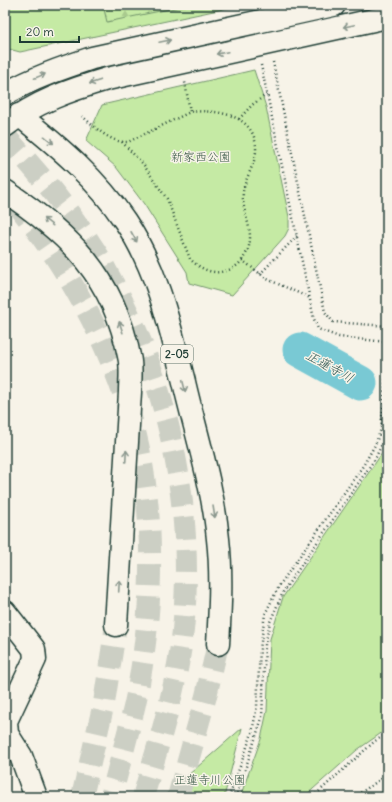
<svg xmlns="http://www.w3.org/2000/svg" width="392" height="802" font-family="Delius,'Klee One',sans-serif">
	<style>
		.green { fill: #c5eaa4; stroke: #72946c }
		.forest { fill: url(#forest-firs); stroke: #72946c }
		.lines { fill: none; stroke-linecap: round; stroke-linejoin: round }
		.river { stroke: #79c9d4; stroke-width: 35 }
		.highway-tunnel { stroke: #cccfc4; stroke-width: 22; stroke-dasharray: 22 11; stroke-linecap: butt }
		.street-casing { stroke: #1f3d34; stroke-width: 25 }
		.secondary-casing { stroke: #1f3d34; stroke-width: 25 }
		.highway-casing { stroke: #1f3d34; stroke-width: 25 }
		.path { stroke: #1f3d34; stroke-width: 2.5; stroke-dasharray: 1 3; stroke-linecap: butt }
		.street { stroke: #f7f3e8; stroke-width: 22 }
		.secondary { stroke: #f7f3e8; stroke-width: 22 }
		.highway { stroke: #f7f3e8; stroke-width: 22 }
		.oneway { stroke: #8b988e }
		.labels { text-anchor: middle; stroke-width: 3; stroke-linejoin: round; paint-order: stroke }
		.shield { fill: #f7f3e8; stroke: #60746a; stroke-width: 1 }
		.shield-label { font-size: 11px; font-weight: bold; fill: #1f3d34 }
		.park-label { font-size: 12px; fill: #385745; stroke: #f7f3e8 }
		.water-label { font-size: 13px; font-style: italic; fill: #315954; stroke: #f7f3e8 }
	</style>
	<defs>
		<pattern id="forest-firs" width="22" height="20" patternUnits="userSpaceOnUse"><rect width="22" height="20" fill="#c5eaa4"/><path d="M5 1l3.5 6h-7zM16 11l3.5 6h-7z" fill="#a9ca8e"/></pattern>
	</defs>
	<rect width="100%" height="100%" fill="#f7f3e8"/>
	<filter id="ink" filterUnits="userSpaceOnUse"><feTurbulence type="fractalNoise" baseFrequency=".025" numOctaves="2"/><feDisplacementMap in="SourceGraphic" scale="8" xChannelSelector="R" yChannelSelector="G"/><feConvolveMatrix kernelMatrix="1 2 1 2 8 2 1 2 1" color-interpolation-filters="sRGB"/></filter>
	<g filter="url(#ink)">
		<g class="green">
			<path d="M5 5H242L20 52 5 48Z"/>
			<path d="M254 70 266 107 289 217V228L285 236 232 295 189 283 187 272 144 204 116 167 86 141 102 105Z"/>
			<path d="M387 446V729L357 750 304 797H240L261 739 267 711 270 639 283 597Z"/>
			<path d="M242 728 224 797H163Z"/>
		</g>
		<path class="forest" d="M103 5H189L107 22Z"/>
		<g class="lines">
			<path class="river" d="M300 350 360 383"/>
			<g class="highway-tunnel">
				<path d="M5 136C36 170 67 207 92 246 100 257 106 271 113 283 170 388 195 510 183 630 177 687 159 742 143 797"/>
				<path d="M14 201C68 266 116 354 136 436 156 518 153 607 138 689 131 725 120 761 111 797"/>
				<path d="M82 797 104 703 116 625"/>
				<path d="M178 797 206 696 218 644"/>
			</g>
			<g class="street-casing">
				<path id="street" d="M5 612 34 649 35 659 6 721 7 734 21 756 36 797"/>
			</g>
			<g class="secondary-casing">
				<g id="secondary">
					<path d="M5 94C33 78 62 68 92 58L334 5"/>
					<path d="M5 126C35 102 70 90 107 79L387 17"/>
				</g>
			</g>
			<g class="highway-casing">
				<g id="highway">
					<path d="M19 115C59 147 97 179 125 221 158 270 170 327 184 382 196 434 213 486 218 539 222 574 220 609 218 644"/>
					<path d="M5 191C69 234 114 277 129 356 132 367 130 381 130 392L116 625"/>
				</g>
			</g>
			<g class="path">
				<path d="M273 62 325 312 333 322 387 326"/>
				<path d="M261 65 314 319 318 329 339 337 387 342"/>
				<path d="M82 116C95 127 110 143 128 142L190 112 185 82"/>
				<path d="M239 119 252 105 267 94"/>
				<path d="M122 142 143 164 167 199 190 259C199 268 212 275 225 271 234 269 240 264 244 257 259 234 241 216 243 192 245 178 255 165 256 151 257 115 218 109 190 112"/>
				<path d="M242 260 267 279 310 298"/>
				<path d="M260 274 297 236"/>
				<path d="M229 797 252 733 257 706 260 649 265 614 279 586 363 466 375 445 381 429 387 369"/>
				<path d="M236 797 262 718 265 645 270 622 284 590 375 459 387 433"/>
				<path d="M313 797 375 741 387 734"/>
				<path d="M354 797 387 775"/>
				<path d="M386 797 387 796"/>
			</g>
			<use href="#street" class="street"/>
			<use href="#secondary" class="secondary"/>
			<use href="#highway" class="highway"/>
		</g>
		<defs><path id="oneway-shaft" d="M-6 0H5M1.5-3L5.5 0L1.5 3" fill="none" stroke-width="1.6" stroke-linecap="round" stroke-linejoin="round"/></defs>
		<g class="oneway">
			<use href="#oneway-shaft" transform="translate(349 26) rotate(168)"/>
			<use href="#oneway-shaft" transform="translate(165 41) rotate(-12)"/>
			<use href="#oneway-shaft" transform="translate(222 53) rotate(168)"/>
			<use href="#oneway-shaft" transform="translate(40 76) rotate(-22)"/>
			<use href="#oneway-shaft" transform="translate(95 82) rotate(162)"/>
			<use href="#oneway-shaft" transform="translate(49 140) rotate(39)"/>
			<use href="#oneway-shaft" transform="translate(48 222) rotate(-142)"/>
			<use href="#oneway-shaft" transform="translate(134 237) rotate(61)"/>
			<use href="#oneway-shaft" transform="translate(121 327) rotate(-108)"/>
			<use href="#oneway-shaft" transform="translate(184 386) rotate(76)"/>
			<use href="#oneway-shaft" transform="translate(126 456) rotate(-87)"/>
			<use href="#oneway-shaft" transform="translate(214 512) rotate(81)"/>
			<use href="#oneway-shaft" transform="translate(119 586) rotate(-87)"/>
		</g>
	</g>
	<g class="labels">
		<rect class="shield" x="161" y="345" width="32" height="18" rx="3"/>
		<g class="shield-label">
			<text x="177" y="358">2-05</text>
		</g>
		<g class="park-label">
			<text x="201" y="161">新家西公園</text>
			<text x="210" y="784">正蓮寺川公園</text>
		</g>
		<g class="water-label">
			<text transform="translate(330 366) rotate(29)" y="5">正蓮寺川</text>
		</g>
	</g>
	<rect width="392" height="802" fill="none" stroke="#f7f3e8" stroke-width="20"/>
	<rect x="10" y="10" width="372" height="782" fill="none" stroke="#1f3d34" stroke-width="1.5" filter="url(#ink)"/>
	<path d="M20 36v6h59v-6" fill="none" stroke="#1f3d34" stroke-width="2"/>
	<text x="26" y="36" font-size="12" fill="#1f3d34" stroke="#f7f3e8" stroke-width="3" paint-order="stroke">20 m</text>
</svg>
